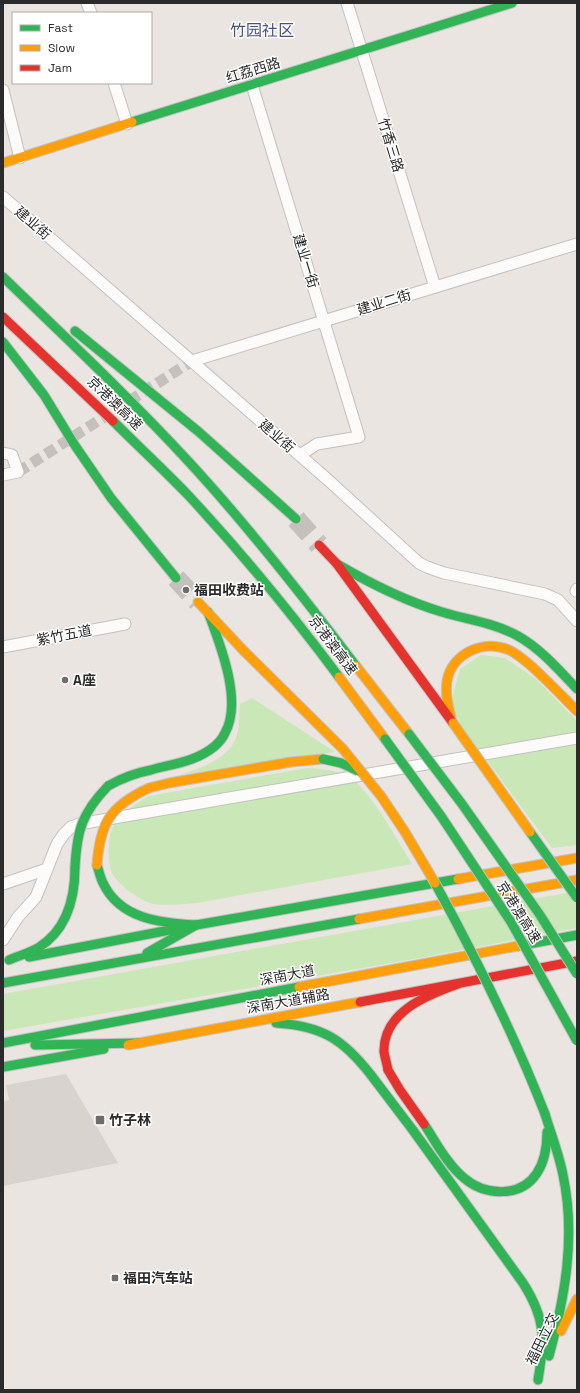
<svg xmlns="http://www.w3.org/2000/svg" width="580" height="1393" font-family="'Space Grotesk','Noto Sans SC',sans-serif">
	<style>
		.green { fill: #cae7b7 }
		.plaza { fill: #d8d3cf }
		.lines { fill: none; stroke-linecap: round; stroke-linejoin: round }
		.street-tunnel { stroke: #c4c0bc; stroke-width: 11; stroke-dasharray: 11 5.5; stroke-linecap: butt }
		.highway-tunnel { stroke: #c4c0bc; stroke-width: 20; stroke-dasharray: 20 10; stroke-linecap: butt }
		.street-casing { stroke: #c3c1c2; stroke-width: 13 }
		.fast-casing { stroke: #c3c1c2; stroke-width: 11 }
		.slow-casing { stroke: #c3c1c2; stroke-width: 11 }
		.jam-casing { stroke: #c3c1c2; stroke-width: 11 }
		.street { stroke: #fcfbfa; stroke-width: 11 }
		.fast { stroke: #30b455; stroke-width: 9 }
		.slow { stroke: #ff9f0a; stroke-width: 9 }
		.jam { stroke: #e5322d; stroke-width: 9 }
		.fast-bridge-casing { stroke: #c3c1c2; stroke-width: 11; stroke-linecap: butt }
		.slow-bridge-casing { stroke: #c3c1c2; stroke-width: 11; stroke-linecap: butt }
		.jam-bridge-casing { stroke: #c3c1c2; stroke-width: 11; stroke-linecap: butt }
		.fast-bridge { stroke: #30b455; stroke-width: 9 }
		.slow-bridge { stroke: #ff9f0a; stroke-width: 9 }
		.jam-bridge { stroke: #e5322d; stroke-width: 9 }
		.poi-dot { fill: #6e6c6a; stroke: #fff; stroke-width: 1.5 }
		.labels { text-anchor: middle; stroke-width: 3; stroke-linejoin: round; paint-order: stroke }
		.street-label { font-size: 14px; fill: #2b2b2b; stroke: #fff }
		.poi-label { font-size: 14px; font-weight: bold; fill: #2b2b2b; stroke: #fff; text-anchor: start }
		.quarter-label { font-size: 16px; fill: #48517f; stroke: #fff }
	</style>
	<rect width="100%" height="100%" fill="#eae5e0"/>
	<g class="green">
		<path d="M481 655 505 658 536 679 577 721V845L552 848 456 719 452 699 460 669Z"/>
		<path d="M252 698 335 752 180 775C200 768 227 760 236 738 240 727 239 715 240 704Z"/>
		<path d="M307 768C322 769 335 770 349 777 370 789 398 842 412 864L197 903C183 904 168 906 154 904 140 901 119 886 112 873 109 865 108 855 109 846 109 839 110 831 114 825 121 813 137 803 149 796Z"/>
		<path d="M577 891V928L414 959 3 1031V994Z"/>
	</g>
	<path class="plaza" d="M66 1074 118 1163 3 1186V1101L9 1100 6 1085Z"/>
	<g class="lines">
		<path class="street-tunnel" d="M18 472 192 361"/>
		<g class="highway-tunnel">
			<path d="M296 519 319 545"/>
			<path d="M176 578 198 602"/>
		</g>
		<g class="street-casing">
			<g id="street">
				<path d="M87 3 91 13"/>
				<path d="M347 3 435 287"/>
				<path d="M114 83 127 124"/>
				<path d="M252 85 359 437 317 444 300 455"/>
				<path d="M3 90 20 158"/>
				<path d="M3 197 327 479 419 563 427 567 444 573 545 594 558 600 577 621"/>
				<path d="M192 361 577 244"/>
				<path d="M3 453 12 455 18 472 3 475"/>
				<path d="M576 591 577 589"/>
				<path d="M3 647 125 624"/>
				<path d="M3 884 47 869"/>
				<path d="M3 940 18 917 36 897 57 844 64 834 71 827 79 824 577 738"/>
			</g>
		</g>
		<g class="fast-casing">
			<g id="fast">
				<path d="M132 122 512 3"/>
				<path d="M3 277C66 338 130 398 189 462 249 527 303 596 356 666"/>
				<path d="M75 331 199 432 296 519"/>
				<path d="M3 342 44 395 74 444 111 498 176 578"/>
				<path d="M113 421C138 446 164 470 188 495 242 553 292 614 339 677"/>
				<path d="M337 564C371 584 405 601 442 612 468 620 495 623 518 636 541 649 559 670 577 689"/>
				<path d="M108 786C122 778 135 773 151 770 164 766 179 764 192 759 205 754 219 746 225 733 243 701 220 644 208 612"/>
				<path d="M97 865C99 871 100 877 103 883 120 919 160 923 196 925"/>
				<path d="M518 946 577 935"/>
				<path d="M147 953 196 925"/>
				<path d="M29 957 196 925 458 879"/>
				<path d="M9 960C18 956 29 953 38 948 67 930 75 899 75 867"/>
				<path d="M3 983 359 919"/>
				<path d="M276 1023C322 1026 343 1039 371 1075"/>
				<path d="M3 1043 299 987"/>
				<path d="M35 1045 139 1043"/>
				<path d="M3 1067 104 1049"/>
				<path d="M545 1114C551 1134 559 1154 563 1175 576 1236 565 1297 549 1356"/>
				<path d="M424 1124C436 1142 447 1164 464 1178 485 1196 521 1198 537 1173 545 1161 547 1146 547 1132"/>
				<path d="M412 1129 523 1283C546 1319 545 1339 538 1380"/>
			</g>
		</g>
		<g class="slow-casing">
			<g id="slow">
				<path d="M3 163 132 122"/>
				<path d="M198 602 244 651 343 749"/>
				<path d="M356 666 409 734"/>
				<path d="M339 677 385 739"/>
				<path d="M451 717C448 705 445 693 447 681 452 653 484 639 509 650 516 653 523 659 529 664 546 679 561 695 577 711"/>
				<path d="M149 788 169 783 291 762 323 759"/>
				<path d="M458 879 577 858"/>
				<path d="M359 919 577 880"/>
				<path d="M299 987 518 946"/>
				<path d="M128 1045 360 1002"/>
				<path d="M561 1331 577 1299"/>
			</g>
		</g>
		<g class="jam-casing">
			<g id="jam">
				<path d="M3 317 113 421"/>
				<path d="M319 545 337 564 453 723"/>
				<path d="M360 1002 577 961"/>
				<path d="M388 1070C387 1064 385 1058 384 1052 383 1012 427 995 458 984"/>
			</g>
		</g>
		<use href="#street" class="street"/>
		<use href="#fast" class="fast"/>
		<use href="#slow" class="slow"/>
		<use href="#jam" class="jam"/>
		<g class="fast-bridge-casing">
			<g id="fast-bridge">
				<path d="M409 734 462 804 540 915 577 974"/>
				<path d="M385 739 441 816 511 922 577 1041"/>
				<path d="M323 759 341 763 358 771"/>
				<path d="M530 832 577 898"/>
				<path d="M75 867C77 830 82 813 108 786"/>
				<path d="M435 883C476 958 514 1034 545 1114"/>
				<path d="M371 1075 412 1129"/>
			</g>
		</g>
		<g class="slow-bridge-casing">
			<g id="slow-bridge">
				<path d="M453 723 530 832"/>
				<path d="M343 749 381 796 405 832 435 883"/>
				<path d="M97 865C100 823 110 806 149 788"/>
			</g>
		</g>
		<g class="jam-bridge-casing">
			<path id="jam-bridge" d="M388 1070 400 1090 424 1124"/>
		</g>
		<use href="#fast-bridge" class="fast-bridge"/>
		<use href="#slow-bridge" class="slow-bridge"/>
		<use href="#jam-bridge" class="jam-bridge"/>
	</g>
	<g class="poi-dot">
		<circle cx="186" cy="590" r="4"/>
		<circle cx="65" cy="680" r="4"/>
		<rect x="95" y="1115" width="10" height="10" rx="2"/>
		<rect x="111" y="1274" width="8" height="8" rx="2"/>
	</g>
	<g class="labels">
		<g class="street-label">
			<text transform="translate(253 70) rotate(-17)" y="5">红荔西路</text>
			<text transform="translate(391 145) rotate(73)" y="5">竹香三路</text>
			<text transform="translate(33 223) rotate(41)" y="5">建业街</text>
			<text transform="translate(306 261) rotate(73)" y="5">建业一街</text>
			<text transform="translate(384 302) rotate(-17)" y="5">建业二街</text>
			<text transform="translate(115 403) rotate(44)" y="5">京港澳高速</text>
			<text transform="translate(277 436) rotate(41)" y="5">建业街</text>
			<text transform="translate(64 635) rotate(-11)" y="5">紫竹五道</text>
			<text transform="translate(333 645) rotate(53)" y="5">京港澳高速</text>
			<text transform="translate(519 912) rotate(58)" y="5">京港澳高速</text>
			<text transform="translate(287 975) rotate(-11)" y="5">深南大道</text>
			<text transform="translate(288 1001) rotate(-10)" y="5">深南大道辅路</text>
			<text transform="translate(542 1339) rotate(-64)" y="5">福田立交</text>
		</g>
		<g class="poi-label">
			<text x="194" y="595">福田收费站</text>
			<text x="73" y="685">A座</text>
			<text x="109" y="1125">竹子林</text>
			<text x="123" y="1283">福田汽车站</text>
		</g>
		<g class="quarter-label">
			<text x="262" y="36">竹园社区</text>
		</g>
	</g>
	<rect width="580" height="1393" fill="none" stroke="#2b2b2b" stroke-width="8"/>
	<rect x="12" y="12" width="140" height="72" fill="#ffffff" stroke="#aaaaaa"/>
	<rect x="20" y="25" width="20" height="6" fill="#30b455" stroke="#aaaaaa"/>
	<text x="48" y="32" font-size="12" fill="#2b2b2b">Fast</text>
	<rect x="20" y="45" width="20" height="6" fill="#ff9f0a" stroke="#aaaaaa"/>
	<text x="48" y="52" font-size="12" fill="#2b2b2b">Slow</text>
	<rect x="20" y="65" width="20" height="6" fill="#e5322d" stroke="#aaaaaa"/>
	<text x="48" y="72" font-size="12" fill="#2b2b2b">Jam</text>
</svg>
